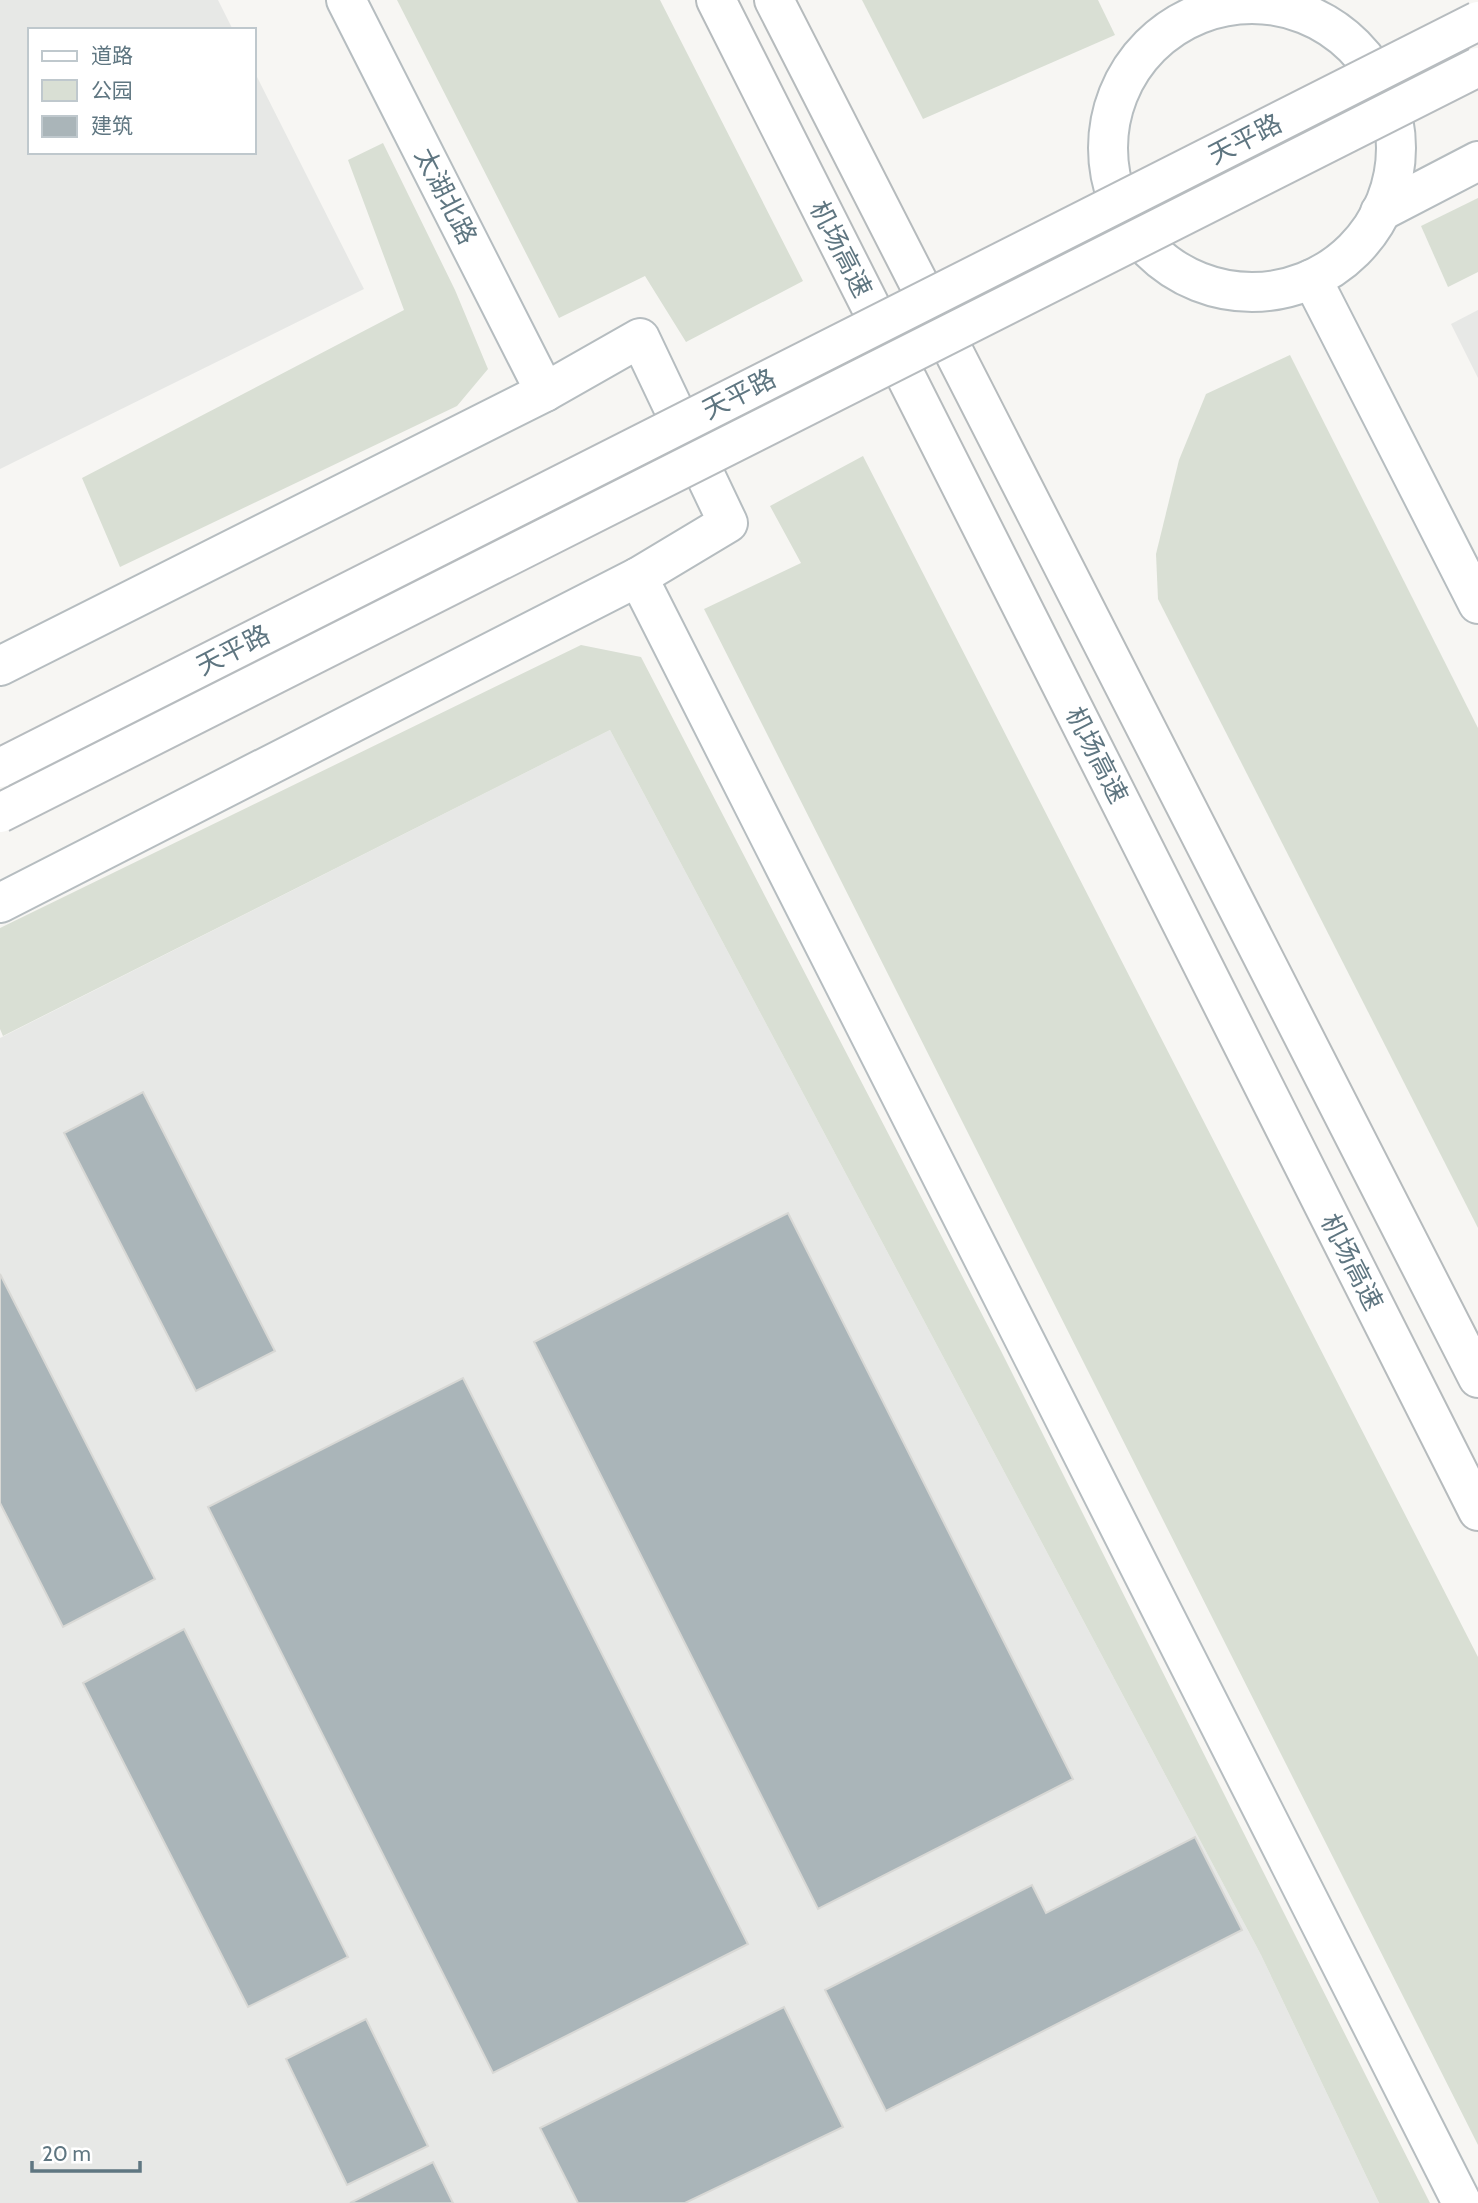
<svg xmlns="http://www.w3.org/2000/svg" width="1478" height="2203" font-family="Cabin,'Noto Sans SC',sans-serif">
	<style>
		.built { fill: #e7e8e6 }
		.green { fill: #d9dfd4 }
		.building { fill: #aab5b9; stroke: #d8d8d5; stroke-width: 2 }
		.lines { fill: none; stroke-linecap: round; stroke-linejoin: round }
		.secondary-casing { stroke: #b6bdc0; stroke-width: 42 }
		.highway-casing { stroke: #b6bbbd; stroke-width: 42 }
		.secondary { stroke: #fff; stroke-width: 38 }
		.highway { stroke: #fff; stroke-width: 38 }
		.primary-bridge-casing { stroke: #b7bcbf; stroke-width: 42; stroke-linecap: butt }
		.primary-bridge { stroke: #fff; stroke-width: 38 }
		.labels { text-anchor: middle; stroke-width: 7; stroke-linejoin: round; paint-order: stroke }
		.street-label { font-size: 26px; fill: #5f7681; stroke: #fff }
	</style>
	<rect width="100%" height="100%" fill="#f7f6f3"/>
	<g class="built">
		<path d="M0 0H218L233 30H30V152H254V71L364 289 0 469Z"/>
		<path d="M1478 310V378L1451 324Z"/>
		<path d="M610 730 1261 1955 1379 2203H0V1038Z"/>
	</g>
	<g class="green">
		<path d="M397 0H660L803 281 686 342 645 276 559 318Z"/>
		<path d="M862 0H1098L1115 35 923 119Z"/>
		<path d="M383 143 455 290 488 369 457 406 120 567 82 478 404 310 348 160Z"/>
		<path d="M1478 198V272L1448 287 1421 226Z"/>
		<path d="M1290 355 1478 728V1228L1158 599 1156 554 1179 460 1206 394Z"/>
		<path d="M863 456 1478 1657V2145L704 609 801 563 770 506Z"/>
		<path d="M581 645 641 657 1001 1351 1430 2203H1379L1261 1955 610 730 3 1036 0 1029V928Z"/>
	</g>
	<g class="building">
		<path d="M143 1092 275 1351 196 1391 64 1133Z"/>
		<path d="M788 1213 1073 1779 818 1909 534 1342Z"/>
		<path d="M0 1274 155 1579 63 1627 0 1503Z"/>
		<path d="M463 1378 748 1944 493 2073 208 1507Z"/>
		<path d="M184 1629 348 1957 248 2007 83 1683Z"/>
		<path d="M1195 1837 1242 1930 886 2111 825 1990 1032 1885 1046 1913Z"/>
		<path d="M784 2007 843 2127 685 2203H578L540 2128Z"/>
		<path d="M366 2019 428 2146 347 2185 286 2059Z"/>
		<path d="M433 2162 453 2203H350Z"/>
	</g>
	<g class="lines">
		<g class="secondary-casing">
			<g id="secondary">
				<path d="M346 0 545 392"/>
				<circle cx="1252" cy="148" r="144"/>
				<path d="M1380 212 1478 161"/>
				<path d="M1312 279 1478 604"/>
				<path d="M638 577 1462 2203"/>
				<path d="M0 666 545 392 640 338 728 523 638 577 0 903"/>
			</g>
		</g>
		<g class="highway-casing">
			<g id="highway">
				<path d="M716 0 1478 1511"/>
				<path d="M774 0 1478 1378"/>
			</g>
		</g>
		<use href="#secondary" class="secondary"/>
		<use href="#highway" class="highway"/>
		<g class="primary-bridge-casing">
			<g id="primary-bridge">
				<path d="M0 768 1478 21"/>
				<path d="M0 813 1478 67"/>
			</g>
		</g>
		<use href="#primary-bridge" class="primary-bridge"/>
	</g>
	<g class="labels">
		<g class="street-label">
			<text transform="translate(1245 139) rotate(-27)" y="9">天平路</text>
			<text transform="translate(446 196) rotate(63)" y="9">太湖北路</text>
			<text transform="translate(841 249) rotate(63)" y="9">机场高速</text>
			<text transform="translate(739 394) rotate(-27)" y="9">天平路</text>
			<text transform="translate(233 650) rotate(-27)" y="9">天平路</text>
			<text transform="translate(1097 755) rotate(63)" y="9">机场高速</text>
			<text transform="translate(1352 1262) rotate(63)" y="9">机场高速</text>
		</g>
	</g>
	<rect x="28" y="28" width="228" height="126" fill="#ffffff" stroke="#bfc8cd" stroke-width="2"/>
	<rect x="42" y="51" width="35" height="10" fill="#ffffff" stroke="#bfc8cd" stroke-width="2"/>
	<text x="91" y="63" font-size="21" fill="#5f7681">道路</text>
	<rect x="42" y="80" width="35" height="21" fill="#d9dfd4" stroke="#bfc8cd" stroke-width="2"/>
	<text x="91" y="98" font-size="21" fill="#5f7681">公园</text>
	<rect x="42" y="116" width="35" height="21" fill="#aab5b9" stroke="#bfc8cd" stroke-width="2"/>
	<text x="91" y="133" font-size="21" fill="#5f7681">建筑</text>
	<path d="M32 2161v10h108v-10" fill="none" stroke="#5f7681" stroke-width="3.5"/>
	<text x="42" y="2161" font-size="21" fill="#5f7681" stroke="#ffffff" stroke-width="5" paint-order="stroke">20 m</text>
</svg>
